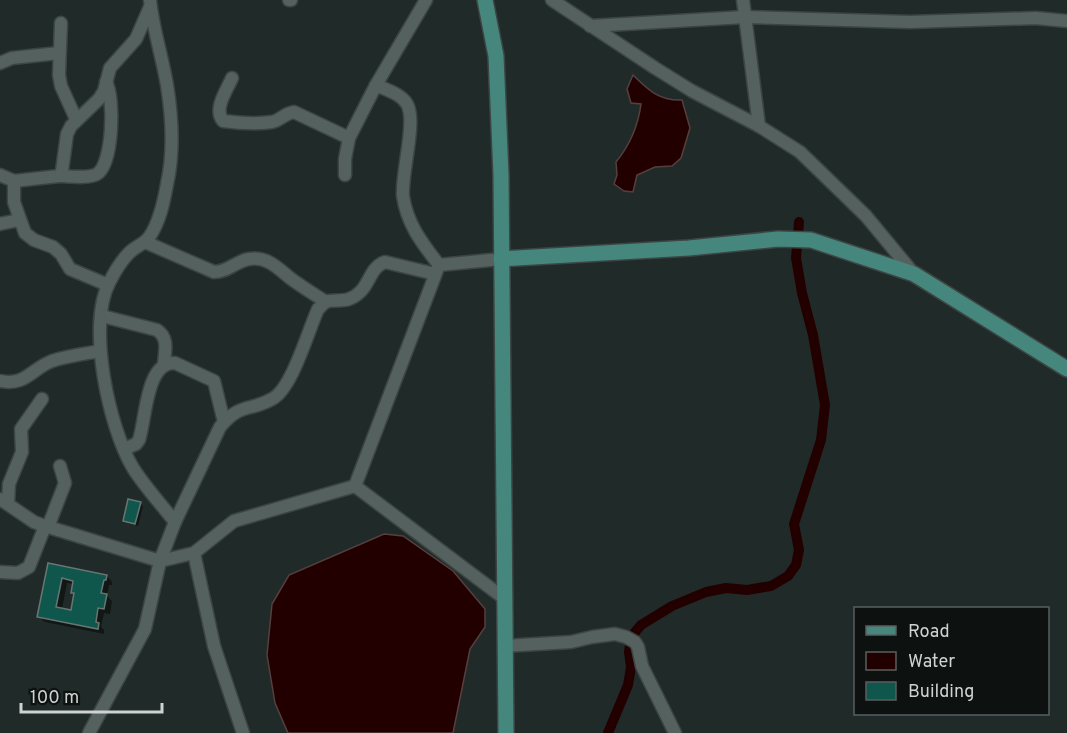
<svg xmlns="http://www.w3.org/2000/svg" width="1067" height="733" font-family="Overpass,sans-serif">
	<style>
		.water { fill: #230000; stroke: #563f3f; stroke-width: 1.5 }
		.shadow { fill: #0007; fill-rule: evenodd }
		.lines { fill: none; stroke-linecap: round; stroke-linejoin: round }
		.canal { stroke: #230000; stroke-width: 10 }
		.building { fill: #0f564c; stroke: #697573; stroke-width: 1.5; fill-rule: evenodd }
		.minor-casing { stroke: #3c4543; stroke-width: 15 }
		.major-casing { stroke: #3c4543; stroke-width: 18 }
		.minor { stroke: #55615f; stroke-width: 12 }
		.major { stroke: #45877d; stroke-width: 15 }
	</style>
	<rect width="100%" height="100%" fill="#202b29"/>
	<g class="water">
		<path d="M633 75C649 91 660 101 682 100L690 128 681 158 672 166 655 167 637 175 633 192 624 191 614 184 617 175 616 162C630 145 638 127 641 104L631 103 627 89Z"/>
		<path d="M384 534 403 536 453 571 485 609V627L470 649 453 733H288L275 703 267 655 272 604 289 575Z"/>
	</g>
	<g class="shadow">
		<path d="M140 503 143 506 138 526 127 523 125 521Z"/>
		<path d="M49 565 107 576 112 582V585H109L107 596 112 601 110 614 104 613 101 627 104 630V634L45 622 39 617ZM67 583 74 584 72 592 75 595 72 611 62 609Z"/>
	</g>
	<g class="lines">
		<path class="canal" d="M608 733 628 685 631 667 629 652 631 637 641 625 672 606 706 592 726 588 747 590 771 586 788 576 796 565 799 550 794 524 821 440 825 405 813 335 802 293 796 258 799 222"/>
	</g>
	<g class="building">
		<path d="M128 499 141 502 135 524 123 521Z"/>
		<path d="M48 563 107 575 106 580H104L101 593 107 594 104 609 98 608 96 622 99 623 98 629 37 617ZM62 578 73 581 71 593H74L71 610 56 607Z"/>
	</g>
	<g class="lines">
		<g class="minor-casing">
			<g id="minor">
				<path d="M150 0C153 29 162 56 167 85 172 116 174 153 167 184 164 201 160 221 150 236 145 244 136 246 129 253 121 261 114 273 109 283 87 326 109 428 133 468 145 487 161 504 175 522"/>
				<path d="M289 0H291"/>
				<path d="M552 0 655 68 692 91 759 126 800 152 866 216 914 274"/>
				<path d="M743 0 759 126"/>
				<path d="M61 23 59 75 61 86 76 119"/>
				<path d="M590 26 745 17 910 22 1036 18 1067 21"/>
				<path d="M0 63 12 58 59 53"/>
				<path d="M232 78C227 90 213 109 223 121 238 123 257 124 272 122 281 120 285 113 294 112L349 138"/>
				<path d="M376 85C387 90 401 94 407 104 417 121 401 174 403 196 407 224 422 243 439 265"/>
				<path d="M0 175 14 181 59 176 62 171 67 134 71 126 99 99 104 91 110 68 136 39 150 7"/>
				<path d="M345 175V159L349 138 376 85 426 0"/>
				<path d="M59 176C70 176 88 179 97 174 113 164 115 98 106 82"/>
				<path d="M14 181V202L25 233 34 240 53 247 61 254 70 269 108 285"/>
				<path d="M0 224 19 220"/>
				<path d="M145 242 214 272C228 272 236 261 249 259 267 256 278 268 290 278 302 287 314 294 326 302"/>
				<path d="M102 316 157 330C169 338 165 351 164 363"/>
				<path d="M0 381C26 386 31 369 52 361 67 356 84 354 100 351"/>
				<path d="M124 449 136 444 139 440C146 419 146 361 175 363L214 381 224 422"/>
				<path d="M355 486 505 599"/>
				<path d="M0 499 34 522 45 526 160 561 175 522 220 427C241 402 249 412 272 399 292 389 308 331 318 309 321 307 323 304 325 302 336 298 348 305 361 291 370 282 371 267 385 262L435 274"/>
				<path d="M8 504 9 484 22 452 21 429 42 399"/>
				<path d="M48 527 65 483 60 466"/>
				<path d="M194 553 214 646 243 733"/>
				<path d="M0 572 18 573 29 567 45 526"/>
				<path d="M505 646 571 642 592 637 615 634 626 637 635 642 638 647 642 666 675 733"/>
				<path d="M89 733 145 629 160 561 194 553 234 521 355 486 439 265 501 259"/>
			</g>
		</g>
		<g class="major-casing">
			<g id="major">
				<path d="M485 0 496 56 501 175 506 733"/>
				<path d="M501 259 689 248 778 239 811 240 914 274 1067 369"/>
			</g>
		</g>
		<use href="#minor" class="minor"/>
		<use href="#major" class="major"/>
	</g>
	<rect x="854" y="607" width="195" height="108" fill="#0d1211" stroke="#595f5e" stroke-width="1.5"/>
	<rect x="866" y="626" width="30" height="9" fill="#45877d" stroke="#595f5e" stroke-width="1.5"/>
	<text x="908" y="637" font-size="18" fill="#ccd3d1">Road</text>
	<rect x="866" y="652" width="30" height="18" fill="#230000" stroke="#595f5e" stroke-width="1.5"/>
	<text x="908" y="667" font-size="18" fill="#ccd3d1">Water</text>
	<rect x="866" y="682" width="30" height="18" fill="#0f564c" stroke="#595f5e" stroke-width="1.5"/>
	<text x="908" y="697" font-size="18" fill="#ccd3d1">Building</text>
	<path d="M21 703v9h141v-9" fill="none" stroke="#ccd3d1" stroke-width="3"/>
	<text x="30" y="703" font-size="18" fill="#ccd3d1" stroke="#0d1211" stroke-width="4.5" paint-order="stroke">100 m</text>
</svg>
